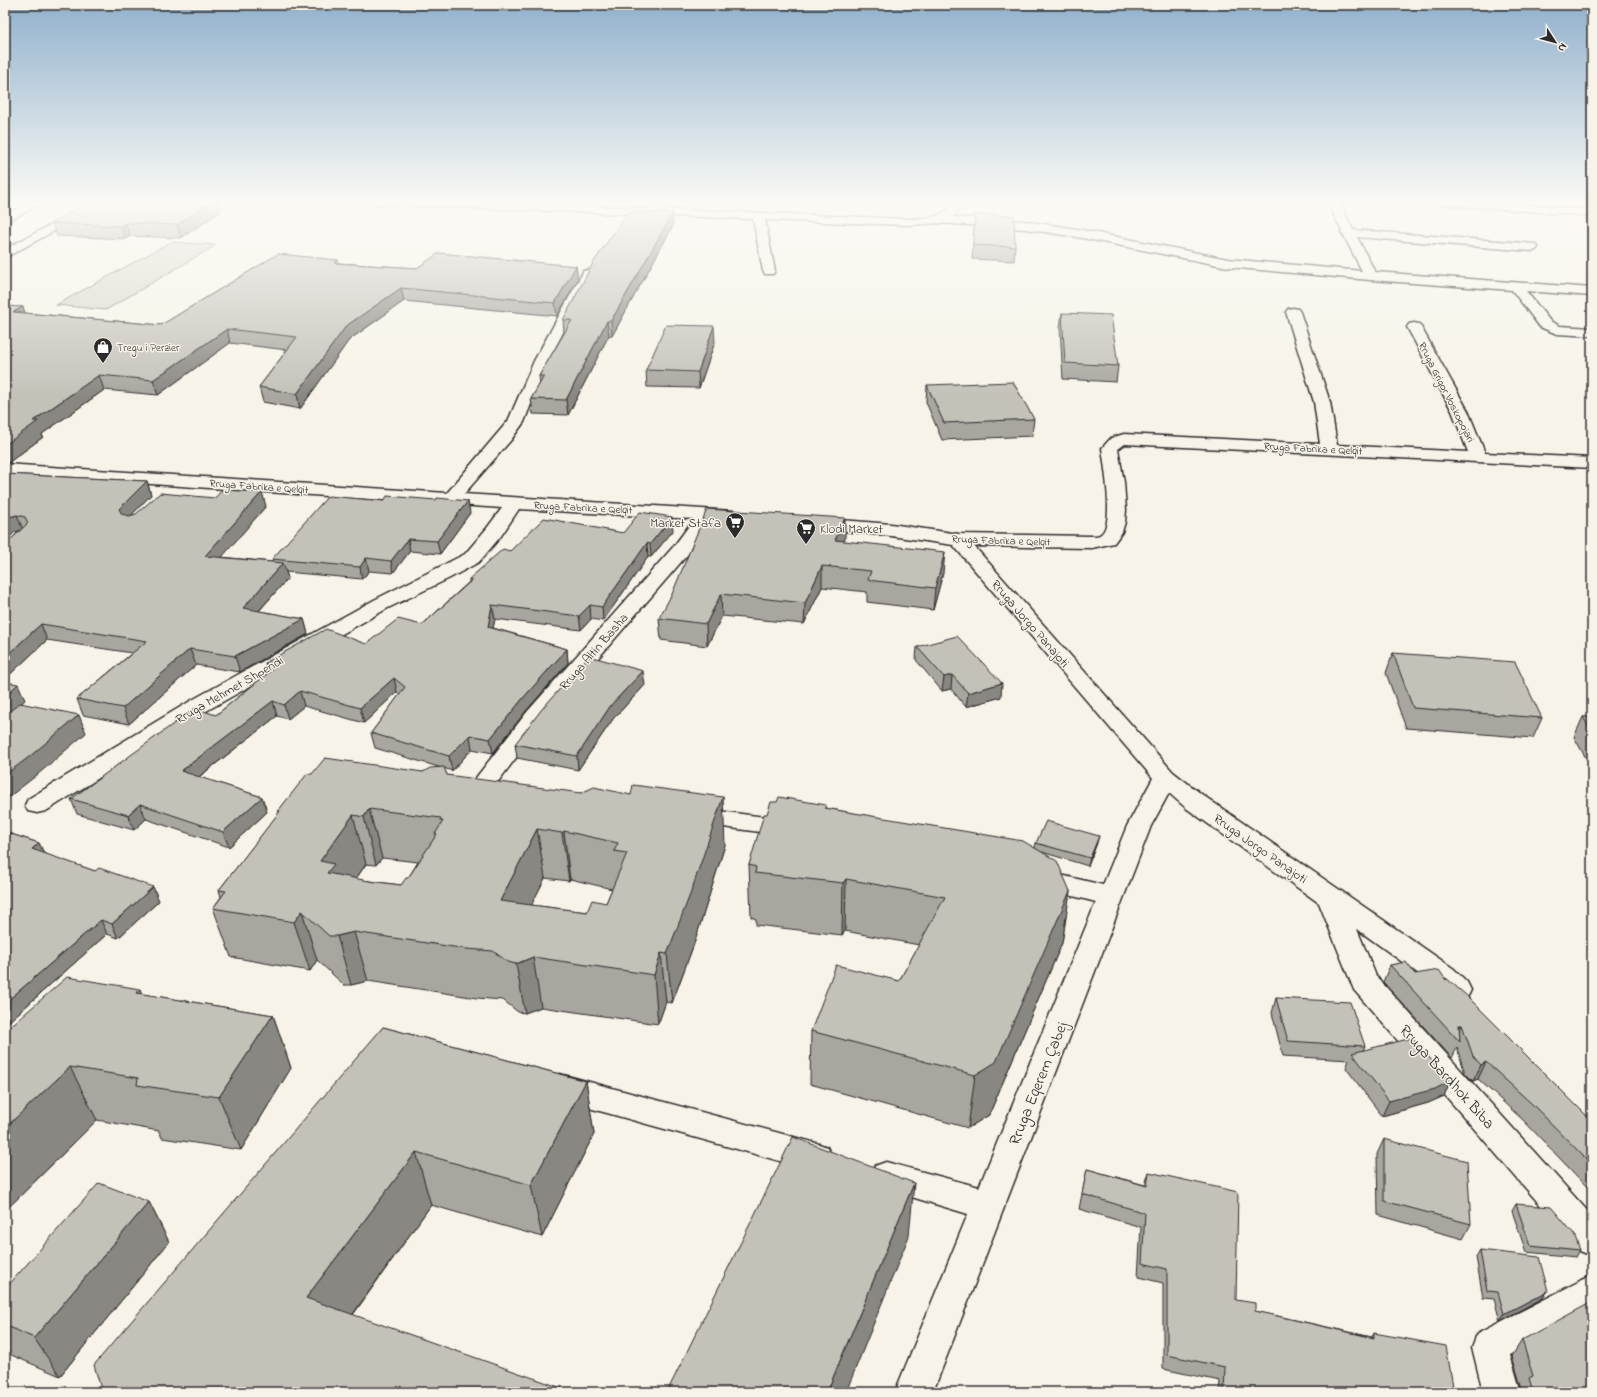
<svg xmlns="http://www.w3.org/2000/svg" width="1597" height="1397" font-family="'Indie Flower',sans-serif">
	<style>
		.green { fill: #dad6cc; stroke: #82807c }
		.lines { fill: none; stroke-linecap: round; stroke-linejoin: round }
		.minor-casing { stroke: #2b2b2b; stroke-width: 3 }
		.major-casing { stroke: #2b2b2b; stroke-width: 3 }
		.minor { fill: #f7f3e8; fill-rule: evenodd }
		.major { fill: #f7f3e8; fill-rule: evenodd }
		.wall { fill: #a9a69f; stroke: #2b2b2b; fill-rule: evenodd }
		.shaded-wall { fill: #898782; stroke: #2b2b2b }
		.building { fill: #c4c1b9; stroke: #2b2b2b; fill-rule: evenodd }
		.labels { text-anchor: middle; stroke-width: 3; stroke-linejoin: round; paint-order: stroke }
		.far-poi-label { font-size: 11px; fill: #2b2b2b; stroke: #f7f3e8; text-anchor: start }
		.far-street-label { font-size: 11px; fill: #2b2b2b; stroke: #f7f3e8 }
		.poi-label { font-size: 13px; fill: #2b2b2b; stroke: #f7f3e8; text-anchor: end }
		.street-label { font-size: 13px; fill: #2b2b2b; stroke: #f7f3e8 }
		.near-street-label { font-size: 16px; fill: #2b2b2b; stroke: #f7f3e8 }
	</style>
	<rect width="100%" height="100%" fill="#f7f3e8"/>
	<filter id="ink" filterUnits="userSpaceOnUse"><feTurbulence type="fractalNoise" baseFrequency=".025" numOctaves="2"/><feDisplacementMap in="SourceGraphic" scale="8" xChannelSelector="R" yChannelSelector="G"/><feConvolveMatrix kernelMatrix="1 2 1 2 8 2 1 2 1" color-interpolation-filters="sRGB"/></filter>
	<g filter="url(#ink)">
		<path class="green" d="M171 242 216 245 106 310 56 305Z"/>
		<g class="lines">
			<g class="minor-casing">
				<g id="minor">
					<path d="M370 201H465L910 219C934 217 938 220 956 201H967L953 217 1025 221 1077 229 1228 259 1362 271 1344 236 1341 233 1342 231 1327 201H1339L1353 230 1536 244 1538 247 1536 250 1532 251 1357 237 1375 272 1592 288V296L1526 291 1550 321 1560 326 1592 328V336L1557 334 1540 327 1512 290 1370 280 1228 267 1077 237 1025 229 938 223 910 225 765 220 775 271 773 274H765L763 271 753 219 375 204Z"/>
					<path d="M1430 201H1481L1592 210V216L1435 204Z"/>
					<path d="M79 210 83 211 85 213 83 215 5 258V249Z"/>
					<path d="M588 270 593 271 594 274 548 361 524 422 511 440 464 494 734 511 740 512 743 516 740 520 734 521 712 520 688 554 543 722 497 783 508 785 512 791 508 797C496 800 484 797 472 794L468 788 527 712 674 546 694 519 519 509 501 536 479 562 450 578 388 608 208 710 46 811 37 813 28 811 25 805 28 799 192 700 374 600 465 554 487 528 502 508 5 474V464L447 493 508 421 534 361 582 274 583 271Z"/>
					<path d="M1293 308 1298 309 1300 312 1330 402 1337 445 1468 452 1452 411 1407 327 1409 324 1414 323 1419 324 1421 327 1468 411 1485 453 1592 458V468L1125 444 1118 449 1124 482 1126 510 1125 522 1122 532 1114 543 1092 548 974 546 1173 772 1204 796 1454 969 1467 982 1471 990 1467 998 1457 1001 1447 998 1434 985 1357 929 1376 976 1592 1216V1256L1580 1251 1354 990 1319 903 1186 808 1169 793 1151 826 933 1392H895L968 1214 875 1186 870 1176 875 1166 886 1162 979 1187 1096 902 1030 885 1026 879 1030 873 1039 870 1103 885 1127 826 1153 778 953 545 891 536 816 528 810 527 807 523 810 519 816 518 891 524 959 534 1092 536C1095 536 1099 536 1101 534 1115 524 1104 464 1102 448L1111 438 1124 434 1320 444 1314 402 1286 312 1288 309Z"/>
					<path d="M695 808 789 820 798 822 801 828 798 834 789 836 686 822 683 816 686 810Z"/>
					<path d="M560 1074 816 1143 827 1147 832 1157 827 1167 816 1171 560 1100 549 1096 545 1087 549 1078Z"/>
					<path d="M1592 1276V1311L1510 1355 1521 1392H1483L1472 1347 1477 1334 1580 1281Z"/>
				</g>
			</g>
			<g class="major-casing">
				<path id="major" d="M31 201H45L5 223V215Z"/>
			</g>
			<use href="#minor" class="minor"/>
			<use href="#major" class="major"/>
		</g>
		<g class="wall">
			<path d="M221 211 181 238 130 236 125 239 57 236 52 223Z"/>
			<path d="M975 214 1015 247 1014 261 972 259Z"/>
			<path d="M673 226 612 336 609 335 568 415 533 414 531 399 540 384 539 376 564 333 563 320Z"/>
			<path d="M338 260 339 263 417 268 576 266 578 279 557 316 404 301 349 340 300 409 263 402 259 387 287 350 230 343 158 395 104 390 42 434 43 437 8 463H5V306L23 307 25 313 161 325Z"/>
			<path d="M1062 313 1118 366 1116 382 1063 379 1060 328Z"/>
			<path d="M715 342 699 388 647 387 646 370Z"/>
			<path d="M927 385 1034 419 1032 436 942 440 926 402Z"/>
			<path d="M5 474 147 481 151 495 131 515 266 506 221 557 273 562 272 559 470 513 440 554 410 551 393 573 369 571 362 579 286 572 288 578 259 611 304 619 308 634 240 672 196 665 129 724 83 715 77 699 132 653 47 640 5 679V544L7 543 20 530 15 532 5 542Z"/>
			<path d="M673 531 651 557H648L603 621 591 619 581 630 495 619 493 628 567 649 568 663 526 711 493 753 472 749 452 771 444 768 447 775 725 845 695 941 672 1003 666 1002 658 1024 541 1007 525 1013 518 1012 503 1000 477 998 368 981 351 985H344L317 960 310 971 231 957 213 908 221 897 219 890 279 813 278 811 312 774 423 772 442 768 375 748 371 733 400 694 397 692 364 723 304 706 288 719 277 716 199 777 262 797 267 812 229 847 146 819 134 830 77 814 71 799 216 715 268 673 265 663 366 644 422 625 469 582V579L510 551 623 533ZM382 858 418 862 408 878 401 885 369 881 356 879 366 864 376 865ZM545 878 569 881 570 879 612 889 606 903 587 912 531 905Z"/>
			<path d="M845 538 844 541 943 573 933 610 867 602V592L822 587 804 624 722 616 707 646 661 640 659 618Z"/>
			<path d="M917 647 1001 697 966 707 951 689 942 691 916 660Z"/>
			<path d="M1393 653 1542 718 1533 738 1406 728 1386 673Z"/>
			<path d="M645 685 613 719 578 770 517 758 515 744Z"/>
			<path d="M1583 717H1592V769L1574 737Z"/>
			<path d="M826 808 1035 848 1036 843H1097L1088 866 1042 852 1070 891 1062 943 989 1115 968 1128 810 1084 811 1031 899 981 919 945 845 931 842 935 756 925V919L751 917 749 865 767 814Z"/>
			<path d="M5 832 39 843 44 854 95 871 153 887 159 901 118 938 107 934 5 1025Z"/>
			<path d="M1390 965 1415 974 1445 978H1446L1590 1119 1592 1120V1192L1523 1120 1478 1079 1473 1081 1465 1073 1457 1048 1452 1058 1383 982Z"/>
			<path d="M142 994 273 1015 291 1068 241 1150 162 1138 159 1131 97 1120 5 1211V1031Z"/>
			<path d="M1276 998 1365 1046 1363 1050 1450 1081 1444 1096 1428 1103 1382 1116 1346 1068 1349 1060 1283 1056 1272 1013Z"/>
			<path d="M383 1027 586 1081 594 1134 542 1237 431 1205 353 1315 102 1392Z"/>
			<path d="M1384 1139 1471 1224 1463 1239 1378 1215 1377 1154Z"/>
			<path d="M1087 1169 1145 1185 1149 1172 1236 1300 1255 1311 1372 1337 1374 1333 1454 1392H1219L1220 1381 1163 1369V1283L1138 1277 1141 1227 1079 1209Z"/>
			<path d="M1592 1201V1206L1590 1204Z"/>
			<path d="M149 1202 169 1242 60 1376 9 1354 5 1348V1289Z"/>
			<path d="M1516 1204 1580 1250 1576 1257 1526 1252 1512 1211Z"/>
			<path d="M1480 1250 1548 1291 1543 1298 1500 1321 1494 1299 1483 1298 1476 1257Z"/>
			<path d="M1522 1340 1592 1392H1520L1522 1389 1512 1356Z"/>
		</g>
		<g class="shaded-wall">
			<path d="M212 201H218L221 211 181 238 177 225Z"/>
			<path d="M673 213V226L612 336 611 321Z"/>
			<path d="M126 223 130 236 125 239 121 226Z"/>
			<path d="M576 266 578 279 557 316 555 303Z"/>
			<path d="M401 288 404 301 349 340 300 409 297 394 346 326Z"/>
			<path d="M23 307 28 321 13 312Z"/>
			<path d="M607 321 609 335 568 415 566 400Z"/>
			<path d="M714 326 715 342 699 388 698 372Z"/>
			<path d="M227 329 230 343 158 395 153 380Z"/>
			<path d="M99 375 104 390 42 434 43 437 8 463 5 455V445L33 421Z"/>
			<path d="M147 481 151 495 124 523 119 509Z"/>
			<path d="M262 492 266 506 210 571 205 556Z"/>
			<path d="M468 501 470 513 440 554 437 541Z"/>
			<path d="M17 515 23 530 15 532 5 542V521L9 517Z"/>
			<path d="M672 517 673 531 651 557 650 544Z"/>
			<path d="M845 518V538L834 561 835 540Z"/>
			<path d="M408 539 410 551 393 573 391 561Z"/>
			<path d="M647 543 648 557 603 621 602 607Z"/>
			<path d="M945 552 943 573 933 610 935 588Z"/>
			<path d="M366 558 369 571 362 579 360 567Z"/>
			<path d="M283 563 288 578 247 624 243 608Z"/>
			<path d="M822 566V587L804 624 805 603Z"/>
			<path d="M721 594 722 616 707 646 706 624Z"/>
			<path d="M492 605 495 619 490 641 488 627Z"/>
			<path d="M590 605 591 619 581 630 579 616Z"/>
			<path d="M304 619 308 634 240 672 235 656Z"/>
			<path d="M41 624 47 640 5 679V657Z"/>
			<path d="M190 649 196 665 129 724 123 708Z"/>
			<path d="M567 649 568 663 526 711 493 753 490 739 524 697Z"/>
			<path d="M643 671 645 685 613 719 578 770 577 756 611 705Z"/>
			<path d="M952 675 951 689 942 691 944 677Z"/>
			<path d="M394 678 397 692 364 723 360 708Z"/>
			<path d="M1002 683 1001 697 966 707 968 693Z"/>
			<path d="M18 684 25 700 5 719V696Z"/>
			<path d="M300 691 304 706 288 719 284 705Z"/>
			<path d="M273 701 277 716 187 786 181 771Z"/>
			<path d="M79 715 86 733 37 775 5 800V775Z"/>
			<path d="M470 735 472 749 452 771 449 756Z"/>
			<path d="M262 797 267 812 229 847 223 832Z"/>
			<path d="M723 797 725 845 695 941 672 1003 667 954Z"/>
			<path d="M140 804 146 819 134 830 128 815Z"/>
			<path d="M369 809 382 858 376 865 364 817Z"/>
			<path d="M353 815 366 864 343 897 320 861Z"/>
			<path d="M537 829 545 878 509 950 500 901Z"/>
			<path d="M564 831 570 879 569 881 562 833Z"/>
			<path d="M1099 836 1097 843 1088 866 1090 858Z"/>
			<path d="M39 843 46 857 32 849Z"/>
			<path d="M846 879 845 931 842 935 843 883Z"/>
			<path d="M153 887 159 901 118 938 112 924Z"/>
			<path d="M1070 891 1062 943 989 1115 968 1128 975 1075Z"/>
			<path d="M302 911 317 960 310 971 294 922Z"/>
			<path d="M101 920 107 934 5 1025V1003Z"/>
			<path d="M354 932 368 981 351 985 337 936Z"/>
			<path d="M661 953 666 1002 658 1024 654 975Z"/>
			<path d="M533 957 541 1007 525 1013 516 964Z"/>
			<path d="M140 989 163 1042 137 993Z"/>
			<path d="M273 1015 291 1068 241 1150 219 1097Z"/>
			<path d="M1459 1025H1462L1456 1038Z"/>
			<path d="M1486 1062 1478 1079 1473 1081 1481 1065Z"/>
			<path d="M70 1067 97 1120 5 1211V1128Z"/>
			<path d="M586 1081 594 1134 542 1237 531 1185Z"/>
			<path d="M1450 1081 1444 1096 1428 1103 1382 1116 1389 1101Z"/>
			<path d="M416 1152 431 1205 327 1350 306 1298Z"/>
			<path d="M914 1183 909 1236 846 1392H827Z"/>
			<path d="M149 1202 169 1242 60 1376 34 1338Z"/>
			<path d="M1548 1291 1543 1298 1500 1321 1504 1314Z"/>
		</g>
		<g class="building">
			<path d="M90 201H212L177 225 126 223 121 226 52 223Z"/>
			<path d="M628 212 673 213 611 321H607L566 400 531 399 544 376H539L572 320H563L593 263Z"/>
			<path d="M975 214 1014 216 1015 247 973 245Z"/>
			<path d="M439 253 576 266 555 303 401 288 346 326 297 394 259 387 297 337 227 329 153 380 99 375 33 421H38L5 445V306L23 307 13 312 161 325 278 254 338 260 334 263 417 268Z"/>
			<path d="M1062 313 1111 315 1118 366 1065 363Z"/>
			<path d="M666 325 714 326 698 372 646 370Z"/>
			<path d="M1013 382 1034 419 944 423 927 385Z"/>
			<path d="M5 474 147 481 119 509 122 514 129 516 136 514 160 493 215 498 222 490 262 492 205 556 283 563 243 608 304 619 235 656 190 649 123 708 77 699 147 641 41 624 5 657V544L7 543 28 523 25 517 17 515 9 517 5 521Z"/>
			<path d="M328 496 384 501 387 496 436 500 437 498 468 501 437 541 408 539 391 561 366 558 360 567 272 559Z"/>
			<path d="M707 509 845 518 835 540 945 552 935 588 868 580 871 571 822 566 805 603 721 594 706 624 659 618 672 594Z"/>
			<path d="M640 512 672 517 650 544 647 543 602 607 590 605 579 616 492 605 488 627 567 649 524 697 490 739 470 735 449 756 371 733 405 687 394 678 360 708 300 691 284 705 273 701 181 771 262 797 223 832 140 804 128 815 71 799 195 708 216 715 278 665 265 663 326 629 366 644 398 619 422 625 472 580 469 579 503 549 510 551 544 518 623 533Z"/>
			<path d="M957 636 1002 683 968 693 952 675 944 677 917 647Z"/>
			<path d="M1393 653 1515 662 1542 718 1413 708Z"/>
			<path d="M589 656 643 671 611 705 577 756 515 744 542 709Z"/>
			<path d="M5 682 18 684 5 696Z"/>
			<path d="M20 703 79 715 29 757 5 775V715Z"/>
			<path d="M1583 717H1592V732Z"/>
			<path d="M325 758 423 772 430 768 444 767 447 775 581 793 594 787 631 795 633 785 723 797 691 892 667 954 661 953 654 975 533 957 516 964 508 962 493 951 467 949 354 932 337 936H329L302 911 294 922 213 908 226 891 219 890 280 811H278L307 774H312ZM369 809 441 818 440 821H443L435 834H437L408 878H406L401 885 369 881 327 873 334 864 320 861 353 815 364 817ZM537 829 562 833 564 831 618 843 614 851 627 853 606 903 592 900 587 912 500 901Z"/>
			<path d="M779 797 826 805 825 808 842 811 1023 841 1057 861 1070 891 996 1062 975 1075 811 1031 836 965 899 981 945 897 846 879 843 883 755 873 756 867 749 865 764 814H767L771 802H777Z"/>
			<path d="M1046 821 1099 836 1090 858 1036 843Z"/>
			<path d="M5 832 39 843 32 849 95 871 99 868 153 887 112 924 101 920 5 1003Z"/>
			<path d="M1406 962 1415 974 1439 970 1446 980V978L1466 995 1590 1119 1592 1120V1165L1532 1104 1486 1062 1481 1065 1473 1056 1462 1025H1459L1460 1042 1390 965Z"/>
			<path d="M67 977 140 989 137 993 273 1015 219 1097 137 1085 138 1078 70 1067 5 1128V1031Z"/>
			<path d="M1276 998 1350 1002 1365 1046 1288 1041Z"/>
			<path d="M383 1027 586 1081 531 1185 416 1152 306 1298 573 1392H102L94 1365Z"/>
			<path d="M1412 1038 1450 1081 1435 1089 1389 1101 1352 1053Z"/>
			<path d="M793 1137 914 1183 827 1392H667Z"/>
			<path d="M1384 1139 1467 1161 1471 1224 1384 1201Z"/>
			<path d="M1087 1169 1147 1186 1149 1172 1238 1192 1236 1300 1255 1303V1311L1374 1338V1333L1446 1346 1454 1392H1224L1225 1367 1167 1355V1269L1142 1263 1145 1213 1082 1194Z"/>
			<path d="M99 1183 149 1202 34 1338 5 1325V1289Z"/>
			<path d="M1516 1204 1551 1207 1574 1234 1580 1250 1530 1245Z"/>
			<path d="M1480 1250 1539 1257 1548 1291 1504 1314 1498 1292 1487 1291Z"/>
			<path d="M1592 1302V1392H1533L1529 1378 1533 1376 1522 1340Z"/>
		</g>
	</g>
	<linearGradient id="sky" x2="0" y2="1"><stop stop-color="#91b1cd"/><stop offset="0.51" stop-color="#fbfaf5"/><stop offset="1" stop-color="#fbfaf5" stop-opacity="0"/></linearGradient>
	<rect width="1597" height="397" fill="url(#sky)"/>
	<defs>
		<g id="shop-pin" transform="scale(1)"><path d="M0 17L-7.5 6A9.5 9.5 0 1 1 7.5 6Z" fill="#2b2b2b" stroke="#f7f3e8"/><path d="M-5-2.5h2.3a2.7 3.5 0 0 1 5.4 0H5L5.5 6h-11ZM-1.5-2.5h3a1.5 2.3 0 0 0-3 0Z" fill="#fff"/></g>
		<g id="supermarket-pin" transform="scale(1)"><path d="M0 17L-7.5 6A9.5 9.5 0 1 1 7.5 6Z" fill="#2b2b2b" stroke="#f7f3e8"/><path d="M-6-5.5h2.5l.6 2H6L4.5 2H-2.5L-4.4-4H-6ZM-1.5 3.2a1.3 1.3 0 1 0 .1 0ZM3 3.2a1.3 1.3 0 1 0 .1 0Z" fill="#fff"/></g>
	</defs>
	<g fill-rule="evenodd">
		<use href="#shop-pin" x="103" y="347"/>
		<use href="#supermarket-pin" x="735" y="522"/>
		<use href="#supermarket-pin" x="806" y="528"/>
	</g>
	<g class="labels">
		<g class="far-poi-label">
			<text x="117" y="351">Tregu i Perzier</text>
		</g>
		<g class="far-street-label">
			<text transform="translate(1447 392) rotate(63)" y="4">Rruga Grigor Voskopojari</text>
			<text transform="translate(1313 448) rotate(3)" y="4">Rruga Fabrika e Qelqit</text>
			<text transform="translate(259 486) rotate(4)" y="4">Rruga Fabrika e Qelqit</text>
			<text transform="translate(583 507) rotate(3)" y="4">Rruga Fabrika e Qelqit</text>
			<text transform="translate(1001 540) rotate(2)" y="4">Rruga Fabrika e Qelqit</text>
		</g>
		<g class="poi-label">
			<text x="721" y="527">Market Stafa</text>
			<text x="820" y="533" text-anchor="start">Klodi Market</text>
		</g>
		<g class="street-label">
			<text transform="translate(1031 623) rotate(49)" y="5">Rruga Jorgo Panajoti</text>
			<text transform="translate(593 651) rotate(-49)" y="5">Rruga Altin Basha</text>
			<text transform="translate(229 689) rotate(-30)" y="5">Rruga Mehmet Shpendi</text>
			<text transform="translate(1261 848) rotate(35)" y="5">Rruga Jorgo Panajoti</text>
		</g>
		<g class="near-street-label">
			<text transform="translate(1448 1076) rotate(48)" y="6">Rruga Bardhok Biba</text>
			<text transform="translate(1037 1083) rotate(-68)" y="6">Rruga Eqerem Çabej</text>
		</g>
	</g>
	<rect width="1597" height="1397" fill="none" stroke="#f7f3e8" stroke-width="20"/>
	<rect x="10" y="10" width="1577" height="1377" fill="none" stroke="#2b2b2b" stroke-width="1.5" filter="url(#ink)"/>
	<g transform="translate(1555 42) rotate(126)" stroke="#f7f3e8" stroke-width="3" paint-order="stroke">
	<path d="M0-3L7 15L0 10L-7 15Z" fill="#2b2b2b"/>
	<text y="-6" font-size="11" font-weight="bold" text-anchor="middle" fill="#2b2b2b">N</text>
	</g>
</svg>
